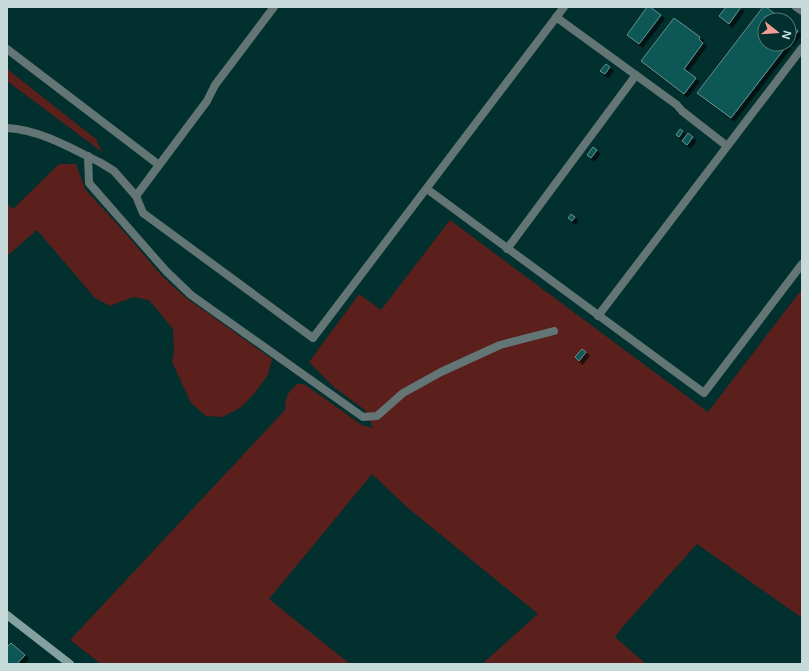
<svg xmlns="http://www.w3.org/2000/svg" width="809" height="671" font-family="Inter,sans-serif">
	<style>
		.green { fill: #5b1f1c }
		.building { fill: #0d5857; stroke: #658f8e; filter: url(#shadow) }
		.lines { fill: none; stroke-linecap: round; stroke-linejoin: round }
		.service { stroke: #637574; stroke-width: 8 }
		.minor { stroke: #637574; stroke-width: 8 }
		.secondary { stroke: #84a09f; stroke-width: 8 }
	</style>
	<defs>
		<filter id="shadow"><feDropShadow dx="3.5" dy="3.5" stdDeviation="0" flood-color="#0009"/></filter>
	</defs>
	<rect width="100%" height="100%" fill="#02302f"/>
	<g class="green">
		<path d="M7 69 96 139 102 152 7 81Z"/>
		<path d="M59 164H76L85 189 128 236 161 275 185 297 272 359 268 375 254 394 240 408 222 417 206 416 191 403 172 362 174 351 173 329 149 300 133 297 110 306 95 298 37 230 7 256V203L13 209Z"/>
		<path d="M450 220 708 412 802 289V618L697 544 625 624 615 637 646 664H482L538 614 408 508 372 474 269 599 350 664H101L70 640 285 410C285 397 288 392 297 384H304L362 425 373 428 365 410 335 388 309 362 359 294 381 310Z"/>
	</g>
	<g class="building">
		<path d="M647 7H650L661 15 639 44 627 35Z"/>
		<path d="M726 7H741L729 24 719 16Z"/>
		<path d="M763 7H766L783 20H765V44H788L731 118 697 93Z"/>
		<path d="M674 18 700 37 699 39 703 43 684 69 696 78 684 94 641 61Z"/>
		<path d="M789 24 798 31 789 43Z"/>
		<path d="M606 64 610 67 605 74 600 71Z"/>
		<path d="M680 129 683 131 679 137 676 135Z"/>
		<path d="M688 133 693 137 687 145 682 141Z"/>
		<path d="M593 147 597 150 591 158 587 155Z"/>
		<path d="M571 214 575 217 572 221 568 218Z"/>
		<path d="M582 349 586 352 579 361 575 357Z"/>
		<path d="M11 643 25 655 17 664H7V647Z"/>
	</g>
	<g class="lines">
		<g class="service">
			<path d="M796 7 802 11"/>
			<path d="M556 17 677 105 682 111 727 146"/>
			<path d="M7 49 159 165"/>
			<path d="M88 156 89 183 166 271 191 295 363 417 377 416 403 393 441 372 500 345 554 331"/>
			<path d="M101 163 114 171 136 196 143 213 313 338 564 7"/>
			<path d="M427 189 704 393 802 264"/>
			<path d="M136 196 207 101 215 85 274 7"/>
			<path d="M507 249 636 75"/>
			<path d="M598 316 802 48"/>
		</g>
		<path class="minor" d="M7 128C41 130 71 148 101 163"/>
		<path class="secondary" d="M7 615 70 664"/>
	</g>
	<rect width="809" height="671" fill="none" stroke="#c5dad9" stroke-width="16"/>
	<g transform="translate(777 32) rotate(107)"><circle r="19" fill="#02302f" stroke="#507473"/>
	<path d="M0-3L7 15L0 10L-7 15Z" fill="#f59c92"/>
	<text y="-6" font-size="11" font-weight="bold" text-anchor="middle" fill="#c5dad9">N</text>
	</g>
</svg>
